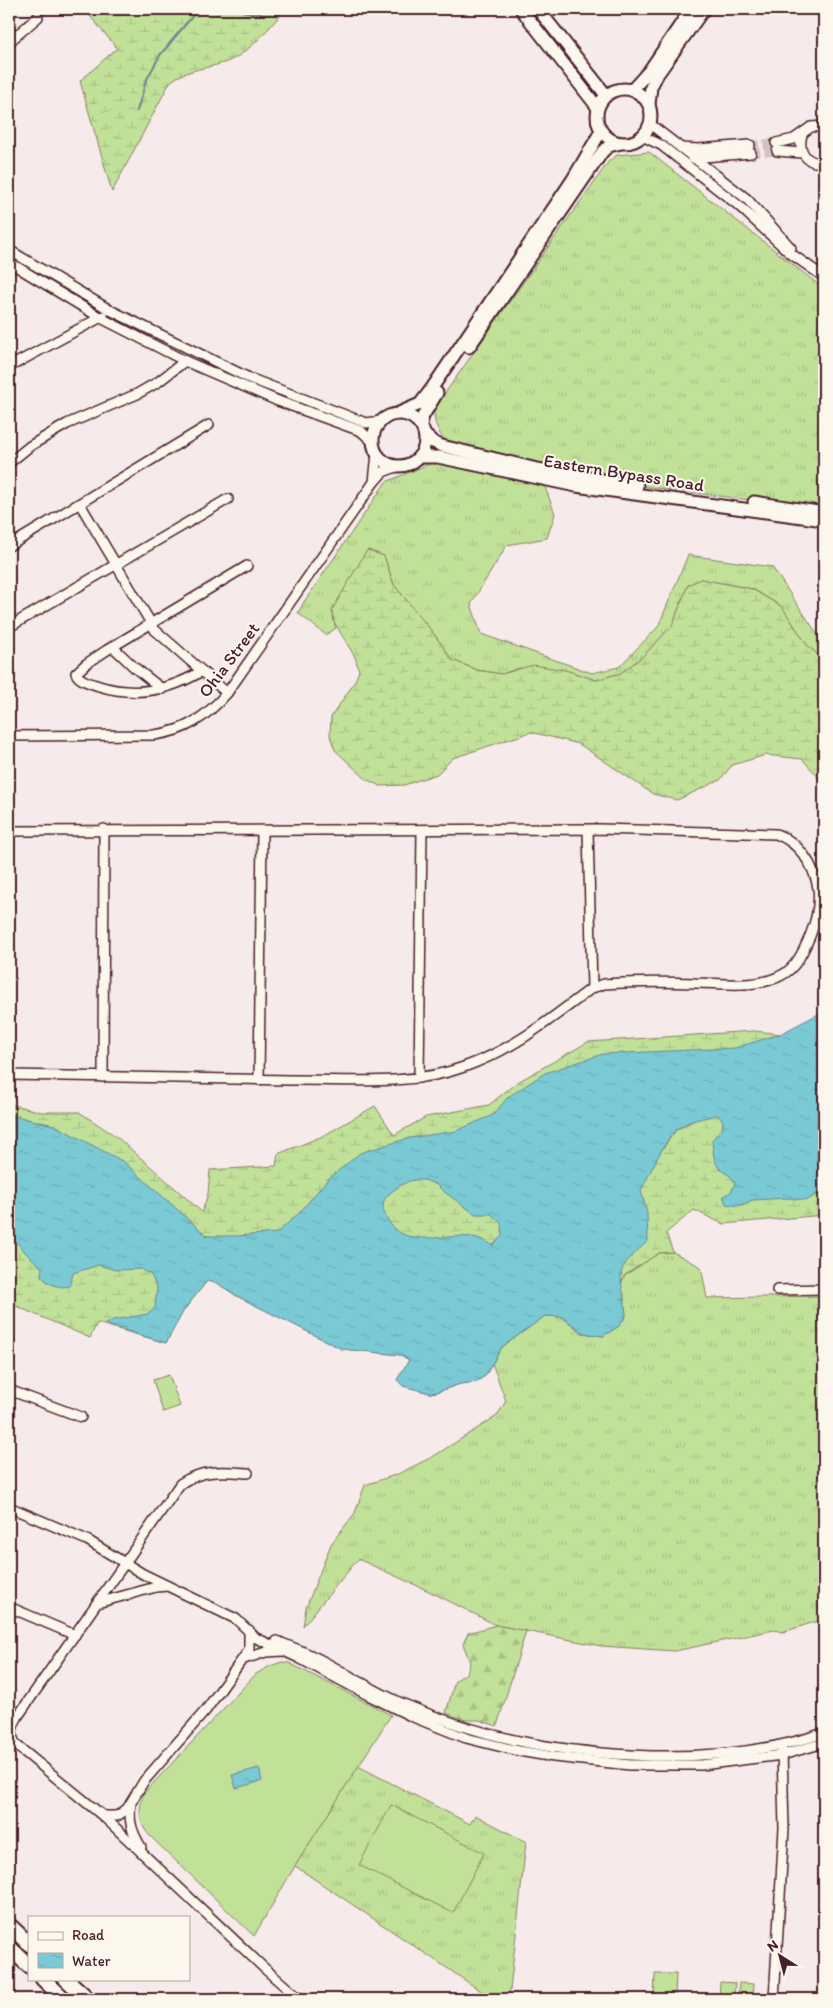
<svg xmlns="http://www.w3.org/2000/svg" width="833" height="2008" font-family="Itim,sans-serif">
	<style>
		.grass { fill: url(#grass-tufts); stroke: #868062 }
		.forest { fill: url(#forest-firs); stroke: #868062 }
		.wetland { fill: url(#wetland-marsh); stroke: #868062 }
		.pitch { fill: #c1e199; stroke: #868062 }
		.water { fill: url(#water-ripples); stroke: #678691; fill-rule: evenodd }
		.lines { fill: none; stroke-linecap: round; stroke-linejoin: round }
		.stream { stroke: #678691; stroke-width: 2 }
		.minor-tunnel { stroke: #d4c1c4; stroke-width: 9; stroke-dasharray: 9 4.5; stroke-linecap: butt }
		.minor-casing { stroke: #4a1f2b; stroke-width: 12 }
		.major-casing { stroke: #4a1f2b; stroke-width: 15 }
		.highway-casing { stroke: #4a1f2b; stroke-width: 18 }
		.minor { stroke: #fbf7ec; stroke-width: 9 }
		.major { stroke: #fbf7ec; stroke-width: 11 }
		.highway { stroke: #fbf7ec; stroke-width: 14 }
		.rail { stroke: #4a1f2b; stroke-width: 2 }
		.labels { text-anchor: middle; stroke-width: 4; stroke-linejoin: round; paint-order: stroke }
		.street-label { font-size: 18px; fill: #4a1f2b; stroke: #fbf7ec }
	</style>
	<defs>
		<pattern id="grass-tufts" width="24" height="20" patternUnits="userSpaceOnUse" patternTransform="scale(1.25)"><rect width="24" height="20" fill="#c1e199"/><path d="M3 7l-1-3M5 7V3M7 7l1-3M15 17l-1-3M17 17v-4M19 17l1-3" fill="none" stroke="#a7c184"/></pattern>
		<pattern id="forest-firs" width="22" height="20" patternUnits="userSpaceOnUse" patternTransform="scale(1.25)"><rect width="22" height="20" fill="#c1e199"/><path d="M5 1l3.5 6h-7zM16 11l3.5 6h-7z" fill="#a7c184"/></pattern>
		<pattern id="wetland-marsh" width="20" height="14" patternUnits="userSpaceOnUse" patternTransform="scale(1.25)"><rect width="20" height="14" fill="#c1e199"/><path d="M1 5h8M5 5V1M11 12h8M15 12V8" fill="none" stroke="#a7c184"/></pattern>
		<pattern id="water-ripples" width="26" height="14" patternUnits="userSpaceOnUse" patternTransform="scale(1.25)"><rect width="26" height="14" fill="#7acad5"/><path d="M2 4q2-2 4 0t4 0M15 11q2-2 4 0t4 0" fill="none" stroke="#6badb7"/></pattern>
	</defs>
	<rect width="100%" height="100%" fill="#f6eaea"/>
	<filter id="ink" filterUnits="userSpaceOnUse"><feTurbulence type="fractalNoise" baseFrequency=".02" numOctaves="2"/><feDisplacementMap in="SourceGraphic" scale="10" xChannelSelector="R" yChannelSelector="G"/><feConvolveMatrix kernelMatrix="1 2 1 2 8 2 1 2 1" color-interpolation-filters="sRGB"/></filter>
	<g filter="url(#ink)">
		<g class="grass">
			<path d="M527 9H530L593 88 599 92 595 98Z"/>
			<path d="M649 152 824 289V512L759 501 625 484 474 453 447 442 440 434 435 422 434 412 438 403 609 161 617 155Z"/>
			<path d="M436 461 545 487 555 514 547 538 507 545 471 604 481 634 592 673 619 667 658 627 688 555 772 567 820 638H824V656H819L807 645 782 607 753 589 701 579 688 585 672 626 642 657 621 673 596 680 565 670 519 668 502 674 477 670 452 660 434 634 394 585 384 556 368 550 333 610 334 622 336 628 326 635 298 613 304 602 386 482Z"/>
			<path d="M673 1252 701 1267 707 1298 824 1296V1619L783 1632 774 1630 675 1651 601 1646 496 1625 431 1592 358 1559 303 1626 306 1608 331 1544 355 1513 365 1485 398 1474 434 1456 497 1416 506 1401 492 1363 502 1347 545 1315 562 1317 583 1333 625 1303 620 1286 625 1275 659 1253Z"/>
			<path d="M358 1766 470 1824 475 1815 526 1842 509 1999H493L295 1866Z"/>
		</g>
		<path class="forest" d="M496 1625 526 1631 497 1726 479 1720H465L446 1713 455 1681 467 1673 470 1662 463 1644 468 1633Z"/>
		<g class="wetland">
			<path d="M84 9H286C269 27 252 51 229 61 209 69 187 68 170 82L112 192 80 81 117 48Z"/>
			<path d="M367 550 384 556 394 585 434 634 452 660 477 670 502 674 533 665 565 670 596 680 621 673 642 657 672 626 688 585 701 579 752 589 782 607 807 645 819 656H824V789L816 774 802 759 766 755 732 765 720 780 677 800 653 794 579 744 531 732 453 758 437 774 404 785 380 786 366 779 335 750 330 736 331 717 354 683 359 671 355 657 334 622 332 610Z"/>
			<path d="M754 1031 780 1034 453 1143 310 1247 207 1236 185 1218 54 1125 9 1115V1104L42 1112H79L117 1137 202 1212 208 1194 210 1170 276 1166 278 1154 323 1136 375 1106 394 1135 426 1117 489 1105 516 1083 588 1042Z"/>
			<path d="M726 1103 824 1126V1215L723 1224 694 1210 666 1233 673 1252 659 1253 625 1275 620 1286 626 1315 619 1326 603 1336 583 1333 562 1317 545 1316 502 1347 485 1376 476 1382 460 1384 437 1392 430 1393 403 1386 397 1380 409 1360 401 1355 342 1349 237 1296 217 1283 207 1281 184 1310 166 1343 97 1323 90 1338 9 1303V1133L204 1259 350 1231 405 1173 612 1221 676 1130Z"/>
		</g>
		<g class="pitch">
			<path d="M169 1375 180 1406 163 1412 153 1380Z"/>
			<path d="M282 1662 289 1663 391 1715 295 1866 254 1936 149 1835C138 1822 138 1809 144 1793L256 1674 270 1666Z"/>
			<path d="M391 1805 484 1853 453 1913 359 1865Z"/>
			<path d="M655 1974H676L675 1999H654Z"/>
			<path d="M720 1982 735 1983 734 1999H719Z"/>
			<path d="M739 1983 754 1984 753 1999H738Z"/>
		</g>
		<g class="water">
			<path d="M824 1011V1194L820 1193 807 1200 787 1198 753 1200 739 1206 726 1204 723 1196 731 1192 735 1183C729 1173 729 1176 721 1170 713 1163 713 1150 712 1140L722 1129 723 1121 718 1115C704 1118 688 1120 677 1129 665 1138 649 1176 641 1190L647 1214 648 1241C610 1275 622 1269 626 1315L619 1326 603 1336 583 1333 562 1317 545 1316 502 1347 485 1376 476 1382 460 1384 437 1392 430 1393 403 1386 397 1380 409 1360 401 1355 342 1349 237 1296 217 1283 207 1281 184 1310 166 1343 105 1324 113 1320 148 1314 155 1308 157 1288 151 1275 141 1269 115 1270 99 1265 73 1273 70 1286C59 1289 48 1284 41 1276L42 1268 24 1251 9 1233V1115L54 1125 124 1162 207 1236H237L277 1233 301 1211 326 1181 360 1153 409 1138 456 1131 493 1115 508 1097 545 1073 603 1054 735 1048 780 1034ZM414 1180H425L437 1185 443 1191 475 1214H491L501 1223 502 1236 493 1245C486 1242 479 1237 471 1237 439 1233 399 1252 384 1212 382 1207 383 1199 388 1195 396 1188 404 1182 414 1180Z"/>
			<path d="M259 1768 262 1781 236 1788 232 1775Z"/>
		</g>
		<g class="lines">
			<g class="stream">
				<path d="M237 9C249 13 257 17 269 9"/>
				<path d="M137 111 146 81 160 55 195 13 202 9"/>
			</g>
			<g class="minor-tunnel">
				<path d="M750 145 776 143"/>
				<path d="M751 153 777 151"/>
			</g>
			<g class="minor-casing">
				<g id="minor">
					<path d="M9 42 38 17"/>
					<path d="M650 124 747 199 791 248"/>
					<path d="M802 135C797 151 807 165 824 162"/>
					<path d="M642 136 661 145 738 205 790 253 824 277"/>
					<path d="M776 143 794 139 811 127 824 126"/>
					<path d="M681 148 698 149 750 145"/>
					<path d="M777 151 802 153"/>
					<path d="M692 158 751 153"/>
					<path d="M9 250 110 310 249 378 366 423 381 421"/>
					<path d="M9 262 101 318 185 361 278 401 361 431 373 442"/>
					<path d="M9 367 103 316"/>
					<path d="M9 463 30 446 67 424 137 394 158 382 185 361"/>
					<path d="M374 482 377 453"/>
					<path d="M80 504 155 630 227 693"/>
					<path d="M9 546 209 425"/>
					<path d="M9 627 228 499"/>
					<path d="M113 647 134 667 162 689"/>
					<path d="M202 671C169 691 135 697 99 686 91 683 79 681 76 673L86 664 107 650 247 566"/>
					<path d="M9 736 154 735C186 731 206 717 227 693L374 482 383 472 399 466"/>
					<path d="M588 830 592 988"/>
					<path d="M9 831 600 829 776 834C799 842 814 865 818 888 820 904 816 921 810 936 804 950 796 968 782 975 757 989 722 983 695 983 665 982 635 982 604 984L592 988C552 1018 513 1050 464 1067 411 1086 352 1080 296 1080 200 1079 104 1076 9 1075"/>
					<path d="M103 1077 104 829"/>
					<path d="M419 1078 422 830"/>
					<path d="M259 1080 262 831"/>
					<path d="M777 1290 824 1289"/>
					<path d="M9 1390 81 1417"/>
					<path d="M248 1473C223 1471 201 1469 180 1484L18 1716C12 1727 9 1733 16 1745L103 1816 264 1968 295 1995 303 1999"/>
					<path d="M9 1507 87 1540 143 1574 236 1619 256 1638 299 1658 368 1695 413 1717 466 1738 519 1751 554 1757 630 1765H701L782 1755 824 1743"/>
					<path d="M97 1603 156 1587 167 1586"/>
					<path d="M9 1607 75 1635"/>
					<path d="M277 1641C291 1647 305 1652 319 1659 348 1674 375 1692 406 1705 488 1740 563 1753 652 1756 710 1757 769 1752 824 1733"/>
					<path d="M244 1659 266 1652 283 1651"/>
					<path d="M131 1803C128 1821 132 1832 141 1847"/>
					<path d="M103 1816H117L127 1809 144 1781 206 1710 249 1650V1630"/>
					<path d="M774 1999 784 1828 782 1750"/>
				</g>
			</g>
			<g class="major-casing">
				<g id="major">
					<path d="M521 9 598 108"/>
					<path d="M538 9 606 95"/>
					<circle cx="624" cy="116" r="27"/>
					<path d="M632 90 649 71 691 9"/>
					<path d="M649 105 651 87 657 75 704 9"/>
					<path d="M469 347 603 151 609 146 621 143"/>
					<path d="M399 413 420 404 432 388 573 179 601 131"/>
					<circle cx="399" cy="440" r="26"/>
					<path d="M421 424 423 416 437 393"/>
					<path d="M425 435 433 442 442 446 537 469 637 486"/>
					<path d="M419 457H438L576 486 824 520"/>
					<path d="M754 502 818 512"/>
				</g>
			</g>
			<g class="highway-casing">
				<g id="highway">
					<path d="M9 1925 29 1944"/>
					<path d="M9 1947 29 1966"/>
					<path d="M43 1979 64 1999"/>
					<path d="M66 1979 88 1999"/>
				</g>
			</g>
			<use href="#minor" class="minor"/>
			<use href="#major" class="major"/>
			<use href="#highway" class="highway"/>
			<path class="rail" d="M9 1989 18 1999"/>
		</g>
	</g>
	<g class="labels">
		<g class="street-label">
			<text transform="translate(624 473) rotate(9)" y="6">Eastern Bypass Road</text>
			<text transform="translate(229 660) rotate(-53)" y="6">Ohia Street</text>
		</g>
	</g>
	<rect width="833" height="2008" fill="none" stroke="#fbf7ec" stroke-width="30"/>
	<rect x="15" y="15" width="803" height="1978" fill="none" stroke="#4a1f2b" stroke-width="2" filter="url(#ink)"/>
	<rect x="28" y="1916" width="162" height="65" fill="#fbf7ec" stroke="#b4a19f"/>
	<rect x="38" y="1932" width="25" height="8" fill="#fbf7ec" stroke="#b4a19f"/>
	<text x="72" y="1940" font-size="15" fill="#4a1f2b">Road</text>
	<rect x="38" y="1953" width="25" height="15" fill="url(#water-ripples)" stroke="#b4a19f"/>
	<text x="72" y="1966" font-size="15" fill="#4a1f2b">Water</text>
	<g transform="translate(780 1956) rotate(324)" stroke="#fbf7ec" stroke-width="4" paint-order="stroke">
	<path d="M0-4L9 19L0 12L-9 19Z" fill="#4a1f2b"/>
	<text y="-8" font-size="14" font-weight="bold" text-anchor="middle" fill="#4a1f2b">N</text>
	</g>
</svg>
